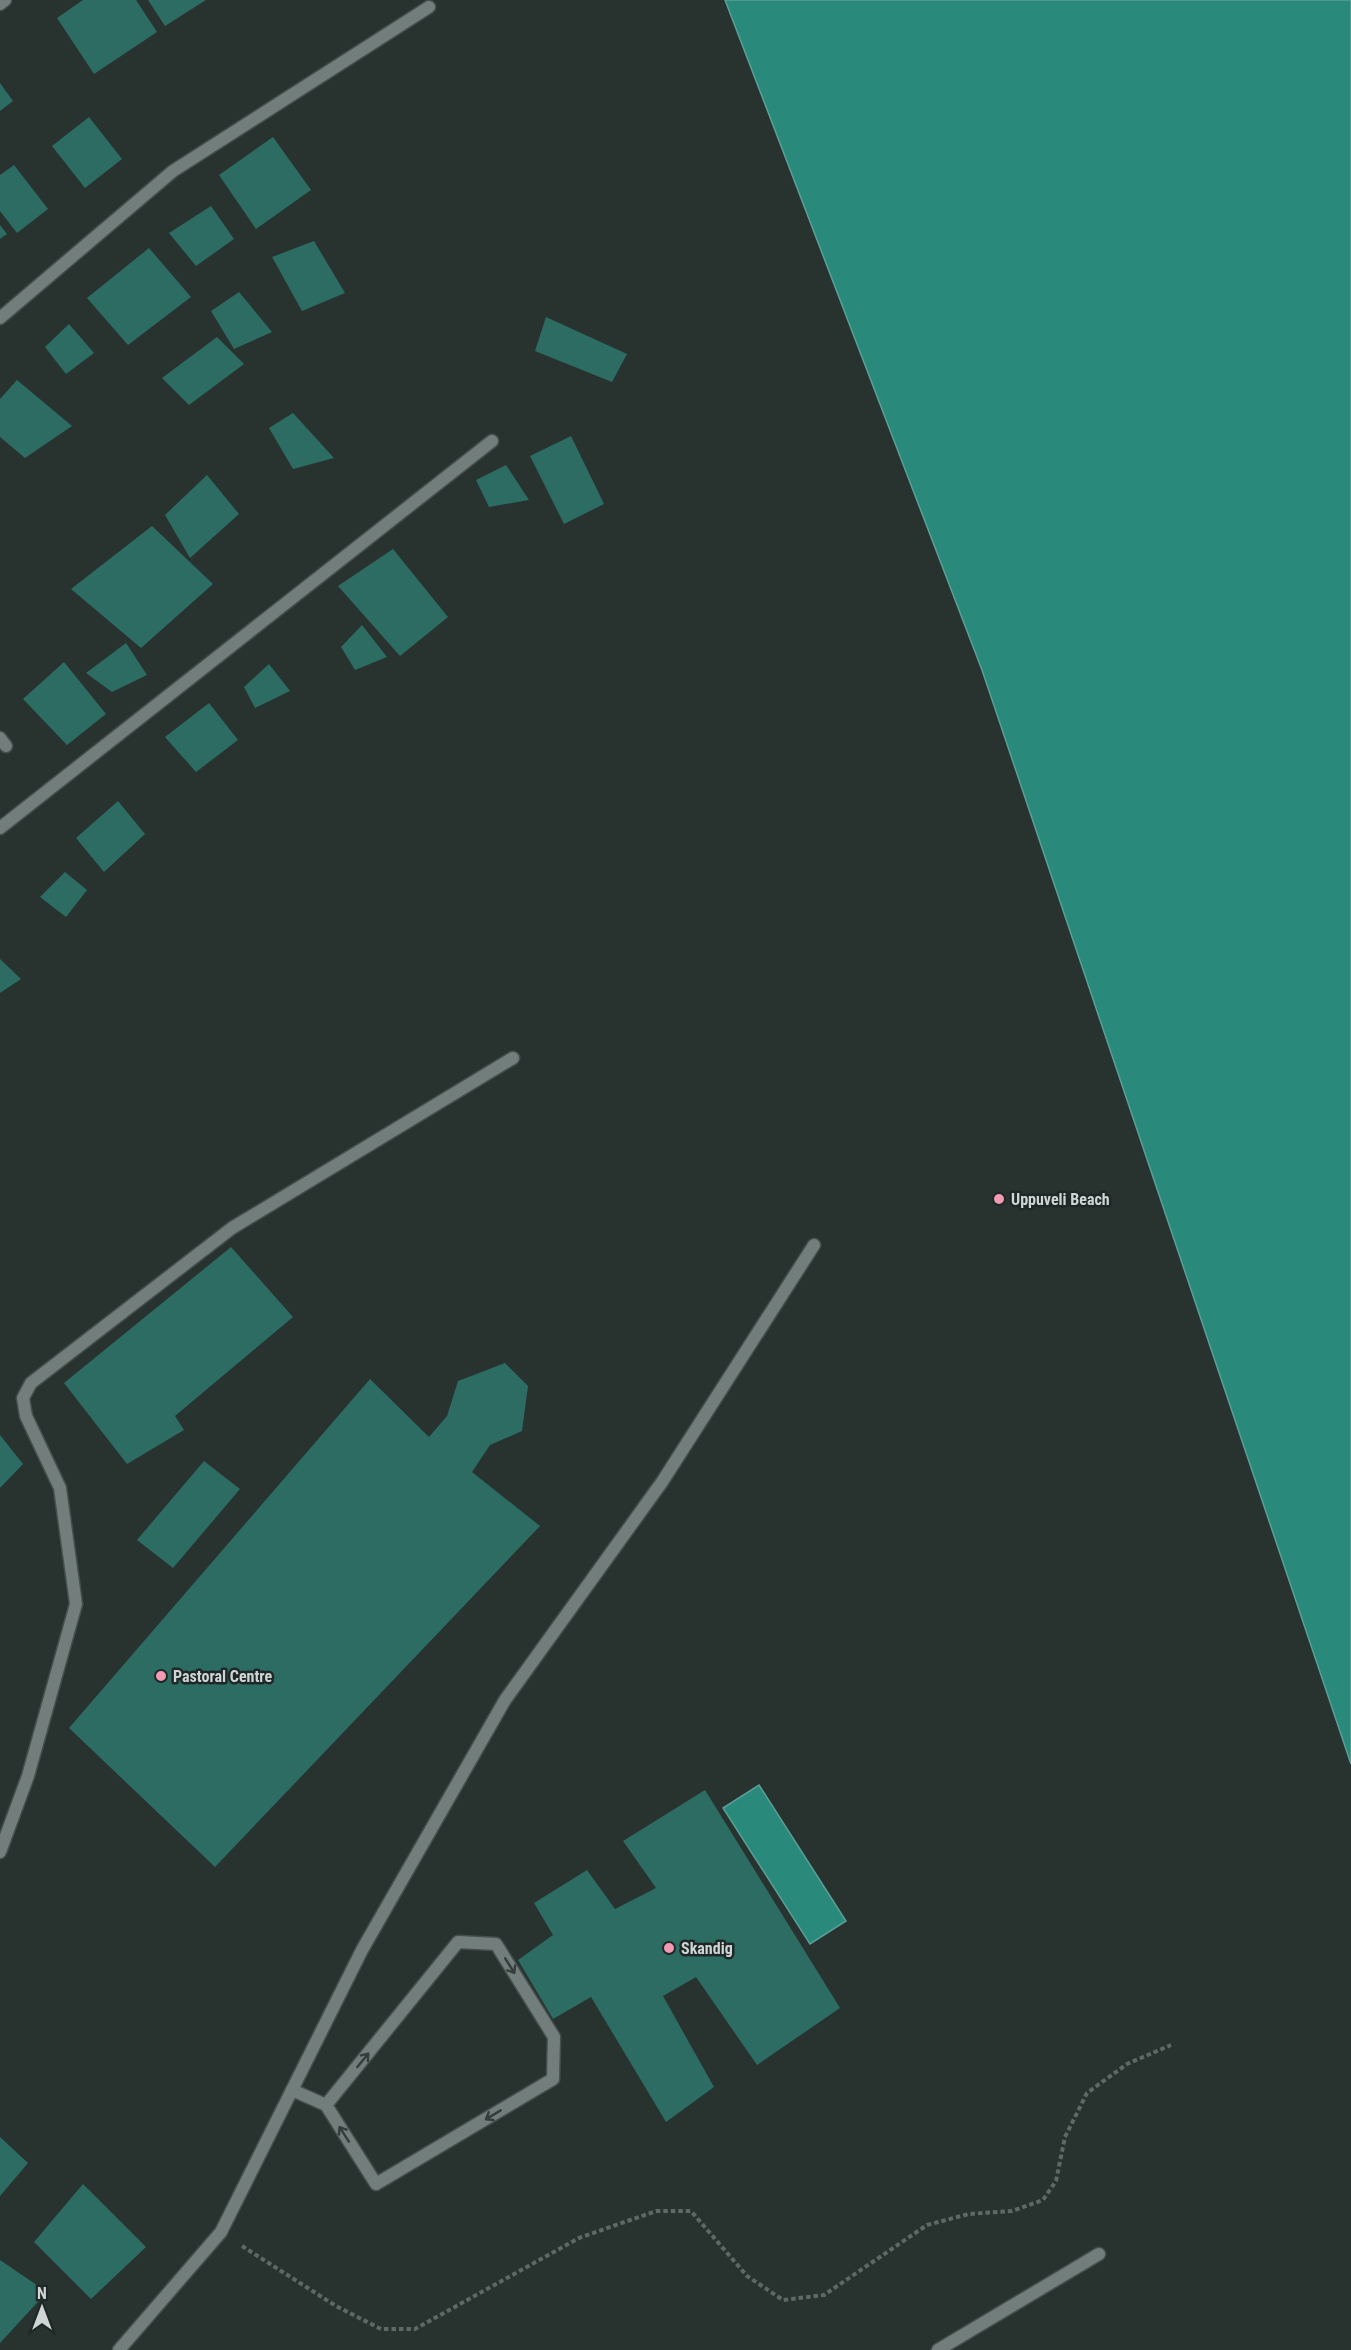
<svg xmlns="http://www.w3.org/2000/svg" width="1351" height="2350" font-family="'Roboto Condensed',sans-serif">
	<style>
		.water { fill: #29897b; stroke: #5aa096; stroke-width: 1.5 }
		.building { fill: #2c6c62 }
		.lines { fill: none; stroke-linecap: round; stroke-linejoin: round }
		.lane-casing { stroke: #454e4d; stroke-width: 15 }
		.street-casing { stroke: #454e4d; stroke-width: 15 }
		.path { stroke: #5e6865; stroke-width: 4; stroke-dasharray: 4.5 3; stroke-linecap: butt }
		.lane { stroke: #717e7b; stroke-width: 12 }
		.street { stroke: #717e7b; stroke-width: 12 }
		.oneway { stroke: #333e3c }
		.poi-dot { fill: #f19ab2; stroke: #1e2927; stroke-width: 2 }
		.labels { text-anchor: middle; stroke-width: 5; stroke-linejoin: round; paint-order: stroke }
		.poi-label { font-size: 16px; font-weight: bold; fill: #ced5d4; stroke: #1e2927; text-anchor: start }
	</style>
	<rect width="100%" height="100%" fill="#283330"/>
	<g class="water">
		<path d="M725 0H1351V1764L982 670Z"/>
		<path d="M759 1785 846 1921 810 1944 723 1808Z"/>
	</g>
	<g class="building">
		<path d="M83 0H136L157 32 94 74 57 18Z"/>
		<path d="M148 0H206L165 26Z"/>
		<path d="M0 83 13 101 0 111Z"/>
		<path d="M89 117 122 159 85 188 52 146Z"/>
		<path d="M273 137 311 190 256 229 219 175Z"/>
		<path d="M14 165 48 209 17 233 0 211V175Z"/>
		<path d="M211 206 234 239 196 266 169 233Z"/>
		<path d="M0 225 7 234 0 239Z"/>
		<path d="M314 241 345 293 302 311 272 257Z"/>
		<path d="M149 248 191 297 128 345 87 298Z"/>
		<path d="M239 292 272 332 234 349 211 311Z"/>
		<path d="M546 317 627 354 612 382 535 351Z"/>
		<path d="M69 324 94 353 66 374 45 347Z"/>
		<path d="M217 337 244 364 189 405 162 378Z"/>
		<path d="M17 380 72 426 25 458 0 437V399Z"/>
		<path d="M293 413 334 458 293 469 269 428Z"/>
		<path d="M571 436 604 504 564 524 530 456Z"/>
		<path d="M506 465 529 500 489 507 476 480Z"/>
		<path d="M207 475 239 514 190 558 165 515Z"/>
		<path d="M152 526 213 584 141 648 71 589Z"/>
		<path d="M393 549 448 617 400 656 338 586Z"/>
		<path d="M362 625 387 657 355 670 341 647Z"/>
		<path d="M126 643 147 675 112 692 86 673Z"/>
		<path d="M64 662 106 714 67 745 23 699Z"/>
		<path d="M269 664 290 691 255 708 244 687Z"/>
		<path d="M209 703 238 740 196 772 165 737Z"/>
		<path d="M118 801 145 834 104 872 76 838Z"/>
		<path d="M65 872 87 890 66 917 40 897Z"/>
		<path d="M0 959 21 979 0 993Z"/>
		<path d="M231 1247 293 1317 175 1416 184 1430 127 1464 64 1383Z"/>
		<path d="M505 1363 528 1386 522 1431 490 1445 472 1472 540 1526 215 1867 69 1728 370 1379 429 1437 447 1416 458 1381Z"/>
		<path d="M0 1435 23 1464 0 1488Z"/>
		<path d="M204 1461 240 1489 173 1568 137 1540Z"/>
		<path d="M705 1790 840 2008 757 2065 696 1977 663 1996 714 2087 666 2122 591 1997 553 2019 518 1960 553 1935 534 1903 587 1870 615 1909 656 1888 623 1841Z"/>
		<path d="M0 2137 28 2163 0 2196Z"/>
		<path d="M83 2184 146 2247 91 2299 34 2242Z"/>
		<path d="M0 2260 47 2292 0 2343Z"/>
	</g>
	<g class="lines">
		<g class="lane-casing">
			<path id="lane" d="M292 2090 326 2105 376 2184 553 2079 554 2037 496 1944 458 1942 326 2105"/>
		</g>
		<g class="street-casing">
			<g id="street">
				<path d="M0 4 5 0"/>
				<path d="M0 318 173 171 429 7"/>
				<path d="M0 738 6 746"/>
				<path d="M0 828 492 441"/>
				<path d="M0 1852 28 1776 76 1604 60 1488 26 1416 23 1398 31 1383 232 1228 513 1058"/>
				<path d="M119 2350 221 2232 362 1950 505 1700 662 1482 814 1245"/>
				<path d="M938 2350 1099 2254"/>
			</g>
		</g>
		<path class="path" d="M242 2246 336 2306 381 2329H415L579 2238 656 2211H691L747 2276 783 2300 824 2295 927 2225 969 2214 1012 2211 1043 2200 1056 2181 1065 2137 1087 2093 1127 2064 1171 2045"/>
		<use href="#lane" class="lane"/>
		<use href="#street" class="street"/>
	</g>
	<defs><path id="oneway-shaft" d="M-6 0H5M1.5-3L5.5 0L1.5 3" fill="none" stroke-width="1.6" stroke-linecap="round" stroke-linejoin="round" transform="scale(1.5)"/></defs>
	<g class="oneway">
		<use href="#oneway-shaft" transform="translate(510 1966) rotate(58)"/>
		<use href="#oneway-shaft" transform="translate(363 2060) rotate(-51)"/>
		<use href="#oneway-shaft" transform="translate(493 2115) rotate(149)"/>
		<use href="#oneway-shaft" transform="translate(344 2134) rotate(-123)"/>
	</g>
	<g class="poi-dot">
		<circle cx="999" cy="1199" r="6"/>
		<circle cx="161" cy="1676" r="6"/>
		<circle cx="669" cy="1948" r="6"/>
	</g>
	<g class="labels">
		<g class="poi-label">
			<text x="1011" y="1205">Uppuveli Beach</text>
			<text x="173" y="1682">Pastoral Centre</text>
			<text x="681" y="1954">Skandig</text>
		</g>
	</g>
	<g transform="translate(42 2308)" stroke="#1e2927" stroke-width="4.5" paint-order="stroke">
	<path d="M0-4.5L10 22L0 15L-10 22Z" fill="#ced5d4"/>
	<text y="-9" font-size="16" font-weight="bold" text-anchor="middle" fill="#ced5d4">N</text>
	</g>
</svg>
